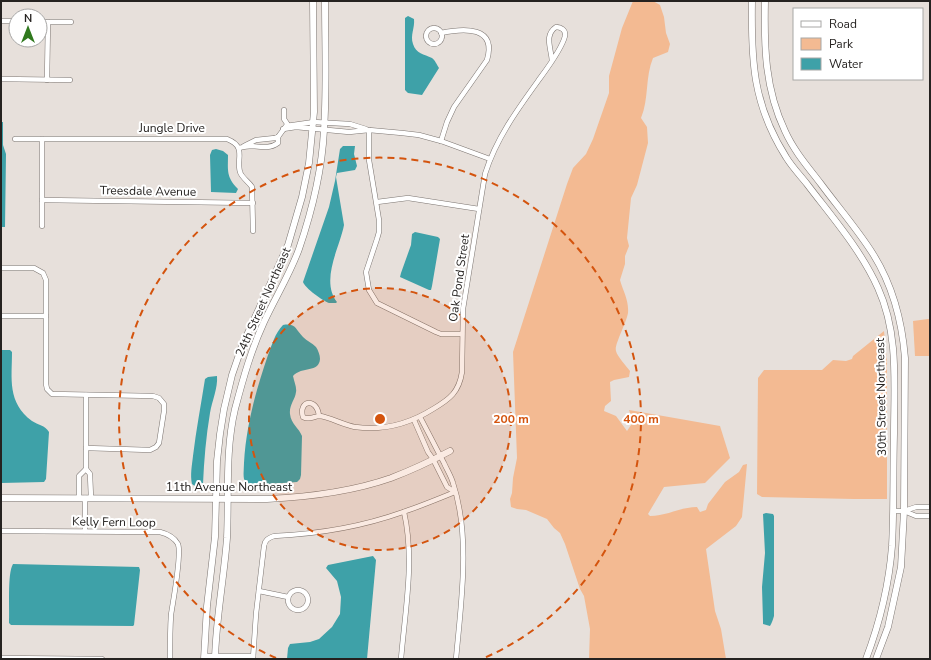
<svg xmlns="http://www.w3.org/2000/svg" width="931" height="660" font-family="'Nunito Sans',sans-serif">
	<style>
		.green { fill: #f3ba92 }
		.water { fill: #3ea1a8 }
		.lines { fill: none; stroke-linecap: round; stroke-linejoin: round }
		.minor-casing { stroke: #7c7571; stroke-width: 5.5 }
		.tertiary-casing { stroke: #7c7571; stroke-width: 7 }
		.minor { stroke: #fff; stroke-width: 4.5 }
		.tertiary { stroke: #fff; stroke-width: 6 }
		.ring { fill: none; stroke: #d4540e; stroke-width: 2; stroke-dasharray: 7 5 }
		.labels { text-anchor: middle; stroke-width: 4; stroke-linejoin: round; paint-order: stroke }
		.street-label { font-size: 12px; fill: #252220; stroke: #fff }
		.centre { fill: #d4540e; stroke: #fff; stroke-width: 2 }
		.ring-label { font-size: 12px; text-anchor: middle; font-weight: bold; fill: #d4540e; stroke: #fff; stroke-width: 4; stroke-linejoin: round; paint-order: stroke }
	</style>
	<rect width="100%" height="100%" fill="#e7e0db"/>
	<g class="green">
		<path d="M633 1H653L660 5 664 17 666 33 670 44 668 52 653 58C645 77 649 99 641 118L647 127 648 143 637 185 631 198 627 238 629 246 625 256V264L620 280C623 291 629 300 628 313 626 324 614 345 616 351 617 356 627 367 630 371L629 377 614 380 610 382 611 401 605 406 604 411 616 416 627 431 633 422 629 410 720 426 730 458 705 483 664 487 648 514 650 516C667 516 680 507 697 507L700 512 706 510 708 504 725 482 739 472 743 465 747 464 742 517 736 526 706 549 715 611 721 629 726 659H589L590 629 584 596 580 589 565 544 560 533 554 528 547 519 526 510 517 509 511 507 510 499 512 493 513 478 517 458 513 352 567 184 573 168 586 154 593 139 609 93V76L622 28Z"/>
		<path d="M928 319H930V356H915L913 321Z"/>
		<path d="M884 331 887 363V499H854L762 497 757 494 758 378 764 370H822L833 360 846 361 852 359 853 356Z"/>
	</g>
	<g class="water">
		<path d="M408 16 414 19C415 28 410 35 413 44 416 54 424 54 432 58 435 60 437 65 439 68L422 95 408 93 405 90V18Z"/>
		<path d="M1 122H3V145L6 154 5 227H1Z"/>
		<path d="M343 146H355L354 154 357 166 355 170 337 173 336 177 344 225C340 247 320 280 337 302L336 303C334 303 331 303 329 303 323 301 305 288 303 282L329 207 335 181 340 149Z"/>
		<path d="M216 149 223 151 228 155C228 170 226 177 238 189L236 193 211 192 210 155 212 150Z"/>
		<path d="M415 232 438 237 440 239 432 286 431 290H429L400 277 401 273 411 245 412 234Z"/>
		<path d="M283 325C296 323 295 329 303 337 307 341 312 343 316 347 318 350 320 355 320 359 319 373 302 366 293 376 294 381 297 388 296 392 295 400 289 405 290 414 291 424 299 428 302 436L301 475 300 479 297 482 254 485C250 484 246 483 244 479 243 474 244 468 244 463 246 426 256 390 268 355 272 345 275 333 283 325Z"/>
		<path d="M1 350H10L12 352C12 379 7 402 32 421 38 425 45 425 49 432L46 479 44 482 1 483Z"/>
		<path d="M217 376C218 388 212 401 210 413 206 437 204 460 203 484L201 487H196L192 484C190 475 192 465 193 456 196 430 201 405 205 379L208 377Z"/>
		<path d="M766 513 773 514 774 516V616C773 619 772 623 770 626L763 624V621L762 587 765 553 763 514Z"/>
		<path d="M373 556 376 560 367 659H287L288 648 290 644 310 642 319 639 332 627 340 614 341 597 337 581 326 568 328 565Z"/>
		<path d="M13 564 139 567 140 570 134 625 133 626 11 625 9 623C10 610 7 574 13 564Z"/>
	</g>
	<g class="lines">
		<g class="minor-casing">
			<g id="minor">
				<path d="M1 21H16"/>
				<path d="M40 22H71"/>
				<circle cx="434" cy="36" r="8"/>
				<path d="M441 33C464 28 497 26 487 60L454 107 447 122 441 141"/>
				<path d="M1 79 70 80"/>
				<path d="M47 80 48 22"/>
				<path d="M284 110V119L288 125"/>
				<path d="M313 122 350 124 366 129"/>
				<path d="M283 129 296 127 349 132 369 130 402 133 419 135 441 141 490 159"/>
				<path d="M369 130V160L379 220V232L377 239 366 272 369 290 377 303 436 332 441 334H462"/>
				<path d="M15 139H227C247 147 236 158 240 172 242 178 249 182 252 187L253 231"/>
				<path d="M42 139V226"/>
				<path d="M244 146 256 140 275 138 278 137"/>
				<path d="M239 148C243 147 248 146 252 146 261 147 270 149 278 143V137L286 126 314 122"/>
				<path d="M42 200 253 203"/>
				<path d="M377 202 408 198 479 209"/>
				<path d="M1 268H34L43 273 46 280V384L47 389 52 394 153 396 159 398 164 404V411L159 443 156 447 150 450 86 448"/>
				<path d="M1 316H46"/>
				<path d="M86 395V469L90 474 91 498"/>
				<path d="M319 416C317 397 298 400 303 417 310 421 313 416 320 416 329 417 344 425 355 427 384 431 409 424 433 409 450 399 459 392 462 372L463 309 485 174C496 139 517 110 538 81 546 70 562 49 565 36 566 30 561 27 556 27 544 35 551 48 552 61"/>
				<path d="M420 417C428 432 436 448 444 463 447 470 451 476 453 483 471 538 461 602 456 659"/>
				<path d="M414 420 428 452 433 459 447 487 455 492"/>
				<path d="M79 498V476L86 469"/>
				<path d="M85 498V531"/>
				<path d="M893 511H904L916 516H930"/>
				<path d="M904 511 916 507H930"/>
				<path d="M1 531 160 532C168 534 174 537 178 544 182 555 173 601 171 615 170 630 170 644 170 659"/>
				<circle cx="298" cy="600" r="10"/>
				<path d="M259 591 288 597"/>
				<path d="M204 656H253"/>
				<path d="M1 658 102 659"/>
				<path d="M253 659 256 614 264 546C265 540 268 538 274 536 318 534 361 527 403 512 421 506 438 499 455 492"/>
				<path d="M401 659C405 611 415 560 404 512"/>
			</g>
		</g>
		<g class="tertiary-casing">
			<g id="tertiary">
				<path d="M752 1C751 61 753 105 786 157 792 167 800 175 807 184 832 217 861 250 878 288 899 334 894 385 894 434 893 472 894 509 892 546 889 585 880 622 866 659"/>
				<path d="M765 1C764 47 765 89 785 131 794 151 808 167 821 184 838 207 858 230 873 254 893 286 902 321 905 358L904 511 901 567 888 627 876 659"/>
				<path d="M1 498 267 499C309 497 351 492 391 478 412 470 431 461 450 451"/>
				<path d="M204 659 207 606 215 537 217 461 220 434 224 409 232 375 242 346 288 245 302 197 309 163 314 112 313 1"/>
				<path d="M215 659C216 618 224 578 227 538 229 495 225 451 235 409 243 379 251 350 264 322 275 298 290 274 299 249 312 211 322 170 324 130 327 87 325 44 325 1"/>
			</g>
		</g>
		<use href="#minor" class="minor"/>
		<use href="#tertiary" class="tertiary"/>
	</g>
	<circle cx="380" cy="419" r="131" fill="#d4540e" fill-opacity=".12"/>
	<g class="ring">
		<circle cx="380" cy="419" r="131"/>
		<path d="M276 658A261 261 0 1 1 484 658"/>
	</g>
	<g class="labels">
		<g class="street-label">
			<text x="172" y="132">Jungle Drive</text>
			<text transform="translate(148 191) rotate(1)" y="4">Treesdale Avenue</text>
			<text transform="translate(459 278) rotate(-82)" y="4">Oak Pond Street</text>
			<text transform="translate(263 302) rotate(-66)" y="4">24th Street Northeast</text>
			<text transform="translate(881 397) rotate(-91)" y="4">30th Street Northeast</text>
			<text x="229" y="491">11th Avenue Northeast</text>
			<text transform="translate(114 522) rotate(1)" y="4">Kelly Fern Loop</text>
		</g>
	</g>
	<circle cx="380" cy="419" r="6" class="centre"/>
	<g class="ring-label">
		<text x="511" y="423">200 m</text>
		<text x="641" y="423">400 m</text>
	</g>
	<rect width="931" height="660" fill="none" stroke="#252220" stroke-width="4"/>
	<rect x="793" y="8" width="130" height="72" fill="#ffffff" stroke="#a8a7a6"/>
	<rect x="801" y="21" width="20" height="6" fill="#ffffff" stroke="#a8a7a6"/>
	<text x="829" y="28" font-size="12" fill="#252220">Road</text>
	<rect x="801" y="38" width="20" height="12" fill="#f3ba92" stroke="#a8a7a6"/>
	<text x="829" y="48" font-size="12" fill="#252220">Park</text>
	<rect x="801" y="58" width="20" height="12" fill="#3ea1a8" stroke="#a8a7a6"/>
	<text x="829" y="68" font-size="12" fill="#252220">Water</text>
	<g transform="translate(28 28)"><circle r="19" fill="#ffffff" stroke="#a8a7a6"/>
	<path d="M0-3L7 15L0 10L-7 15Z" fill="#30791e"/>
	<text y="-6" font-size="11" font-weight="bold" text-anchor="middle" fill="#252220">N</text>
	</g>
</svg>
